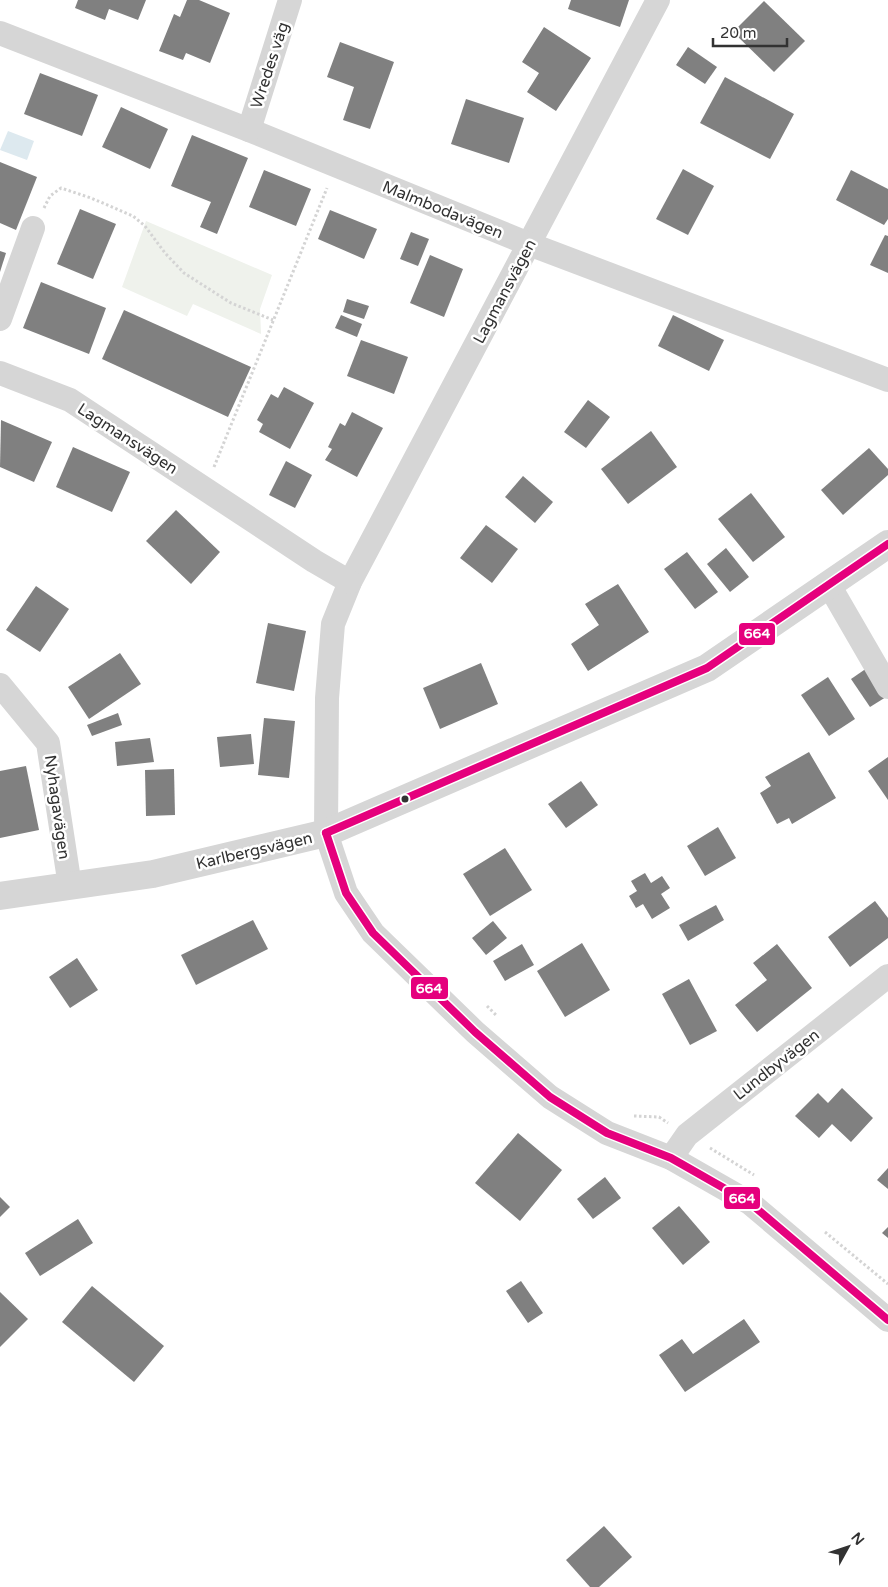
<svg xmlns="http://www.w3.org/2000/svg" width="888" height="1587" font-family="'Varela Round',sans-serif">
	<style>
		.green { fill: #eff2ec }
		.water { fill: #dde9ef }
		.building { fill: #808080 }
		.lines { fill: none; stroke-linecap: round; stroke-linejoin: round }
		.path { stroke: #d4d4d4; stroke-width: 3; stroke-dasharray: 2.5 2.5; stroke-linecap: butt }
		.minor { stroke: #d6d6d6; stroke-width: 24 }
		.tertiary { stroke: #d6d6d6; stroke-width: 28 }
		.bus-1-casing { stroke: #fff; stroke-width: 11 }
		.bus-1 { stroke: #e5007d; stroke-width: 8 }
		.bus-dot { fill: #323232; stroke: #fff; stroke-width: 2 }
		.labels { text-anchor: middle; stroke-width: 5; stroke-linejoin: round; paint-order: stroke }
		.street-label { font-size: 16px; fill: #323232; stroke: #fff }
		.line-badge { stroke: #fff; stroke-width: 2 }
		.badge-label { font-size: 14px; text-anchor: middle; font-weight: bold; fill: #fff }
	</style>
	<rect width="100%" height="100%" fill="#fff"/>
	<path class="green" d="M146 221 272 275 260 309 261 334 193 304 187 316 122 287Z"/>
	<path class="water" d="M8 131 34 141 27 160 0 150Z"/>
	<g class="building">
		<path d="M78 0H146L138 20 109 9 105 20 75 8Z"/>
		<path d="M187 0H199L230 13 210 63 186 53 183 60 159 51 174 14 180 17Z"/>
		<path d="M571 0H629L620 27 568 9Z"/>
		<path d="M764 1 805 41 774 72 733 32Z"/>
		<path d="M544 27 591 58 556 111 527 92 539 73 522 62Z"/>
		<path d="M340 42 394 62 370 129 343 120 354 87 327 77Z"/>
		<path d="M688 47 717 67 705 84 676 65Z"/>
		<path d="M40 73 98 95 82 136 24 114Z"/>
		<path d="M725 77 794 114 770 159 700 123Z"/>
		<path d="M466 99 524 118 509 163 451 144Z"/>
		<path d="M121 107 168 129 150 169 102 147Z"/>
		<path d="M192 135 248 158 217 234 200 227 211 202 171 186Z"/>
		<path d="M0 162 37 177 16 230 0 223Z"/>
		<path d="M683 169 714 186 688 235 656 219Z"/>
		<path d="M264 170 311 189 296 226 249 207Z"/>
		<path d="M851 170 888 189V219L884 225 836 200Z"/>
		<path d="M80 209 116 224 93 279 57 264Z"/>
		<path d="M330 210 377 229 364 259 318 239Z"/>
		<path d="M411 232 429 239 418 266 400 259Z"/>
		<path d="M885 235 888 236V273L870 265Z"/>
		<path d="M0 251 6 253 0 272Z"/>
		<path d="M430 255 463 269 444 317 410 303Z"/>
		<path d="M41 282 106 308 89 354 23 328Z"/>
		<path d="M347 299 369 306 364 319 343 312Z"/>
		<path d="M124 310 251 367 228 417 102 359Z"/>
		<path d="M341 315 362 324 357 337 335 328Z"/>
		<path d="M673 315 724 340 709 371 658 346Z"/>
		<path d="M361 340 408 357 394 394 347 376Z"/>
		<path d="M284 387 314 403 290 449 259 432 263 424 257 420 271 394 278 398Z"/>
		<path d="M588 400 610 417 586 448 564 432Z"/>
		<path d="M352 412 383 428 357 477 325 460 332 449 328 447 340 423 345 426Z"/>
		<path d="M1 420 52 442 34 482 0 467Z"/>
		<path d="M651 431 677 467 628 504 601 469Z"/>
		<path d="M73 447 130 472 112 512 56 487Z"/>
		<path d="M869 448 888 469V475L843 515 821 490Z"/>
		<path d="M286 461 312 475 295 508 269 495Z"/>
		<path d="M523 476 553 502 535 523 505 497Z"/>
		<path d="M751 493 785 537 753 562 718 519Z"/>
		<path d="M176 510 220 552 191 584 146 541Z"/>
		<path d="M486 525 518 549 492 583 460 558Z"/>
		<path d="M726 548 749 577 730 592 707 564Z"/>
		<path d="M687 552 718 592 695 609 664 569Z"/>
		<path d="M618 584 649 632 588 671 571 644 599 625 585 604Z"/>
		<path d="M36 586 69 609 40 652 6 630Z"/>
		<path d="M268 623 306 631 294 691 256 683Z"/>
		<path d="M120 653 141 684 89 719 68 687Z"/>
		<path d="M481 663 498 704 440 729 423 688Z"/>
		<path d="M867 668 886 697 870 707 851 679Z"/>
		<path d="M828 677 855 719 829 736 801 695Z"/>
		<path d="M118 713 122 725 92 736 87 725Z"/>
		<path d="M264 718 295 721 289 778 258 775Z"/>
		<path d="M251 734 254 764 220 767 217 737Z"/>
		<path d="M150 738 154 762 117 766 115 742Z"/>
		<path d="M809 752 836 798 792 824 789 818 777 824 760 793 771 786 765 777Z"/>
		<path d="M888 757V800L868 771Z"/>
		<path d="M26 766 39 830 0 838V771Z"/>
		<path d="M174 769 175 815 146 816 145 770Z"/>
		<path d="M581 781 598 805 566 828 548 804Z"/>
		<path d="M718 827 736 858 705 876 687 846Z"/>
		<path d="M505 848 532 890 490 916 463 874Z"/>
		<path d="M645 873 651 883 662 876 670 888 661 894 670 908 652 919 643 904 636 908 629 896 637 891 631 881Z"/>
		<path d="M875 901 888 918V938L850 967 828 937Z"/>
		<path d="M716 905 724 920 688 941 679 925Z"/>
		<path d="M253 920 268 949 196 985 181 955Z"/>
		<path d="M493 921 507 938 486 955 472 938Z"/>
		<path d="M582 943 610 990 565 1017 537 971Z"/>
		<path d="M522 944 534 965 505 981 493 961Z"/>
		<path d="M777 944 812 988 757 1032 735 1005 767 980 753 963Z"/>
		<path d="M77 958 98 990 70 1008 49 977Z"/>
		<path d="M689 979 717 1031 690 1045 662 994Z"/>
		<path d="M842 1088 873 1118 851 1142 832 1124 819 1138 795 1116 818 1093 828 1103Z"/>
		<path d="M518 1133 562 1170 520 1221 475 1183Z"/>
		<path d="M888 1168V1189L877 1180Z"/>
		<path d="M605 1177 621 1198 593 1219 577 1199Z"/>
		<path d="M0 1197 10 1207 0 1217Z"/>
		<path d="M679 1206 710 1242 683 1265 652 1228Z"/>
		<path d="M78 1219 93 1243 40 1276 25 1253Z"/>
		<path d="M888 1227V1238L882 1233Z"/>
		<path d="M521 1281 543 1313 528 1323 506 1291Z"/>
		<path d="M92 1286 164 1346 134 1382 62 1322Z"/>
		<path d="M0 1292 28 1319 0 1347Z"/>
		<path d="M744 1319 760 1342 685 1392 659 1355 682 1339 693 1354Z"/>
		<path d="M604 1526 632 1557 599 1587H590L566 1560Z"/>
	</g>
	<g class="lines">
		<g class="path">
			<path d="M44 208 50 196 61 188 91 198 133 216 145 226 165 253 184 273 231 303 273 320"/>
			<path d="M214 467 327 188"/>
			<path d="M487 1006 497 1016"/>
			<path d="M634 1116 659 1117 668 1123"/>
			<path d="M710 1148 754 1175"/>
			<path d="M825 1232 888 1284"/>
		</g>
		<g class="minor">
			<path d="M658 0 350 582 333 624 327 698 326 833 346 893 373 933 475 1032 550 1097 607 1133 671 1158 750 1203 888 1320"/>
			<path d="M0 33 249 130 529 244 888 380"/>
			<path d="M249 130 290 0"/>
			<path d="M0 319 33 228"/>
			<path d="M0 373 70 400 314 561 350 582"/>
			<path d="M829 585 888 687"/>
			<path d="M0 685 48 743 70 886"/>
			<path d="M671 1158 687 1135 888 976"/>
		</g>
		<path class="tertiary" d="M0 896 153 874 326 833 707 668 888 544"/>
		<g class="bus-1-casing">
			<g id="bus-1">
				<path d="M326 833 346 893 373 933 475 1032 550 1097 607 1133 671 1158 750 1203 888 1320"/>
				<path d="M326 833 707 668 888 544"/>
			</g>
		</g>
		<use href="#bus-1" class="bus-1"/>
	</g>
	<circle class="bus-dot" cx="405" cy="799" r="4.5"/>
	<g class="labels">
		<g class="street-label">
			<text transform="translate(269 65) rotate(-72)" y="6">Wredes väg</text>
			<text transform="translate(443 209) rotate(22)" y="6">Malmbodavägen</text>
			<text transform="translate(504 291) rotate(-62)" y="6">Lagmansvägen</text>
			<text transform="translate(128 438) rotate(33)" y="6">Lagmansvägen</text>
			<text transform="translate(58 807) rotate(82)" y="6">Nyhagavägen</text>
			<text transform="translate(254 850) rotate(-13)" y="6">Karlbergsvägen</text>
			<text transform="translate(776 1064) rotate(-38)" y="6">Lundbyvägen</text>
		</g>
	</g>
	<g class="line-badge">
		<rect x="738" y="622" width="38" height="24" rx="5" fill="#e5007d"/>
		<rect x="410" y="976" width="39" height="24" rx="5" fill="#e5007d"/>
		<rect x="723" y="1186" width="38" height="24" rx="5" fill="#e5007d"/>
	</g>
	<g class="badge-label">
		<text x="757" y="638">664</text>
		<text x="429" y="993">664</text>
		<text x="742" y="1203">664</text>
	</g>
	<g transform="translate(848 1547) rotate(50)" stroke="#ffffff" stroke-width="4" paint-order="stroke">
	<path d="M0-4L9 19L0 12L-9 19Z" fill="#323232"/>
	<text y="-8" font-size="14" font-weight="bold" text-anchor="middle" fill="#323232">N</text>
	</g>
	<path d="M713 38v8h74v-8" fill="none" stroke="#323232" stroke-width="2.5"/>
	<text x="720" y="38" font-size="15" fill="#323232" stroke="#ffffff" stroke-width="4" paint-order="stroke">20 m</text>
</svg>
